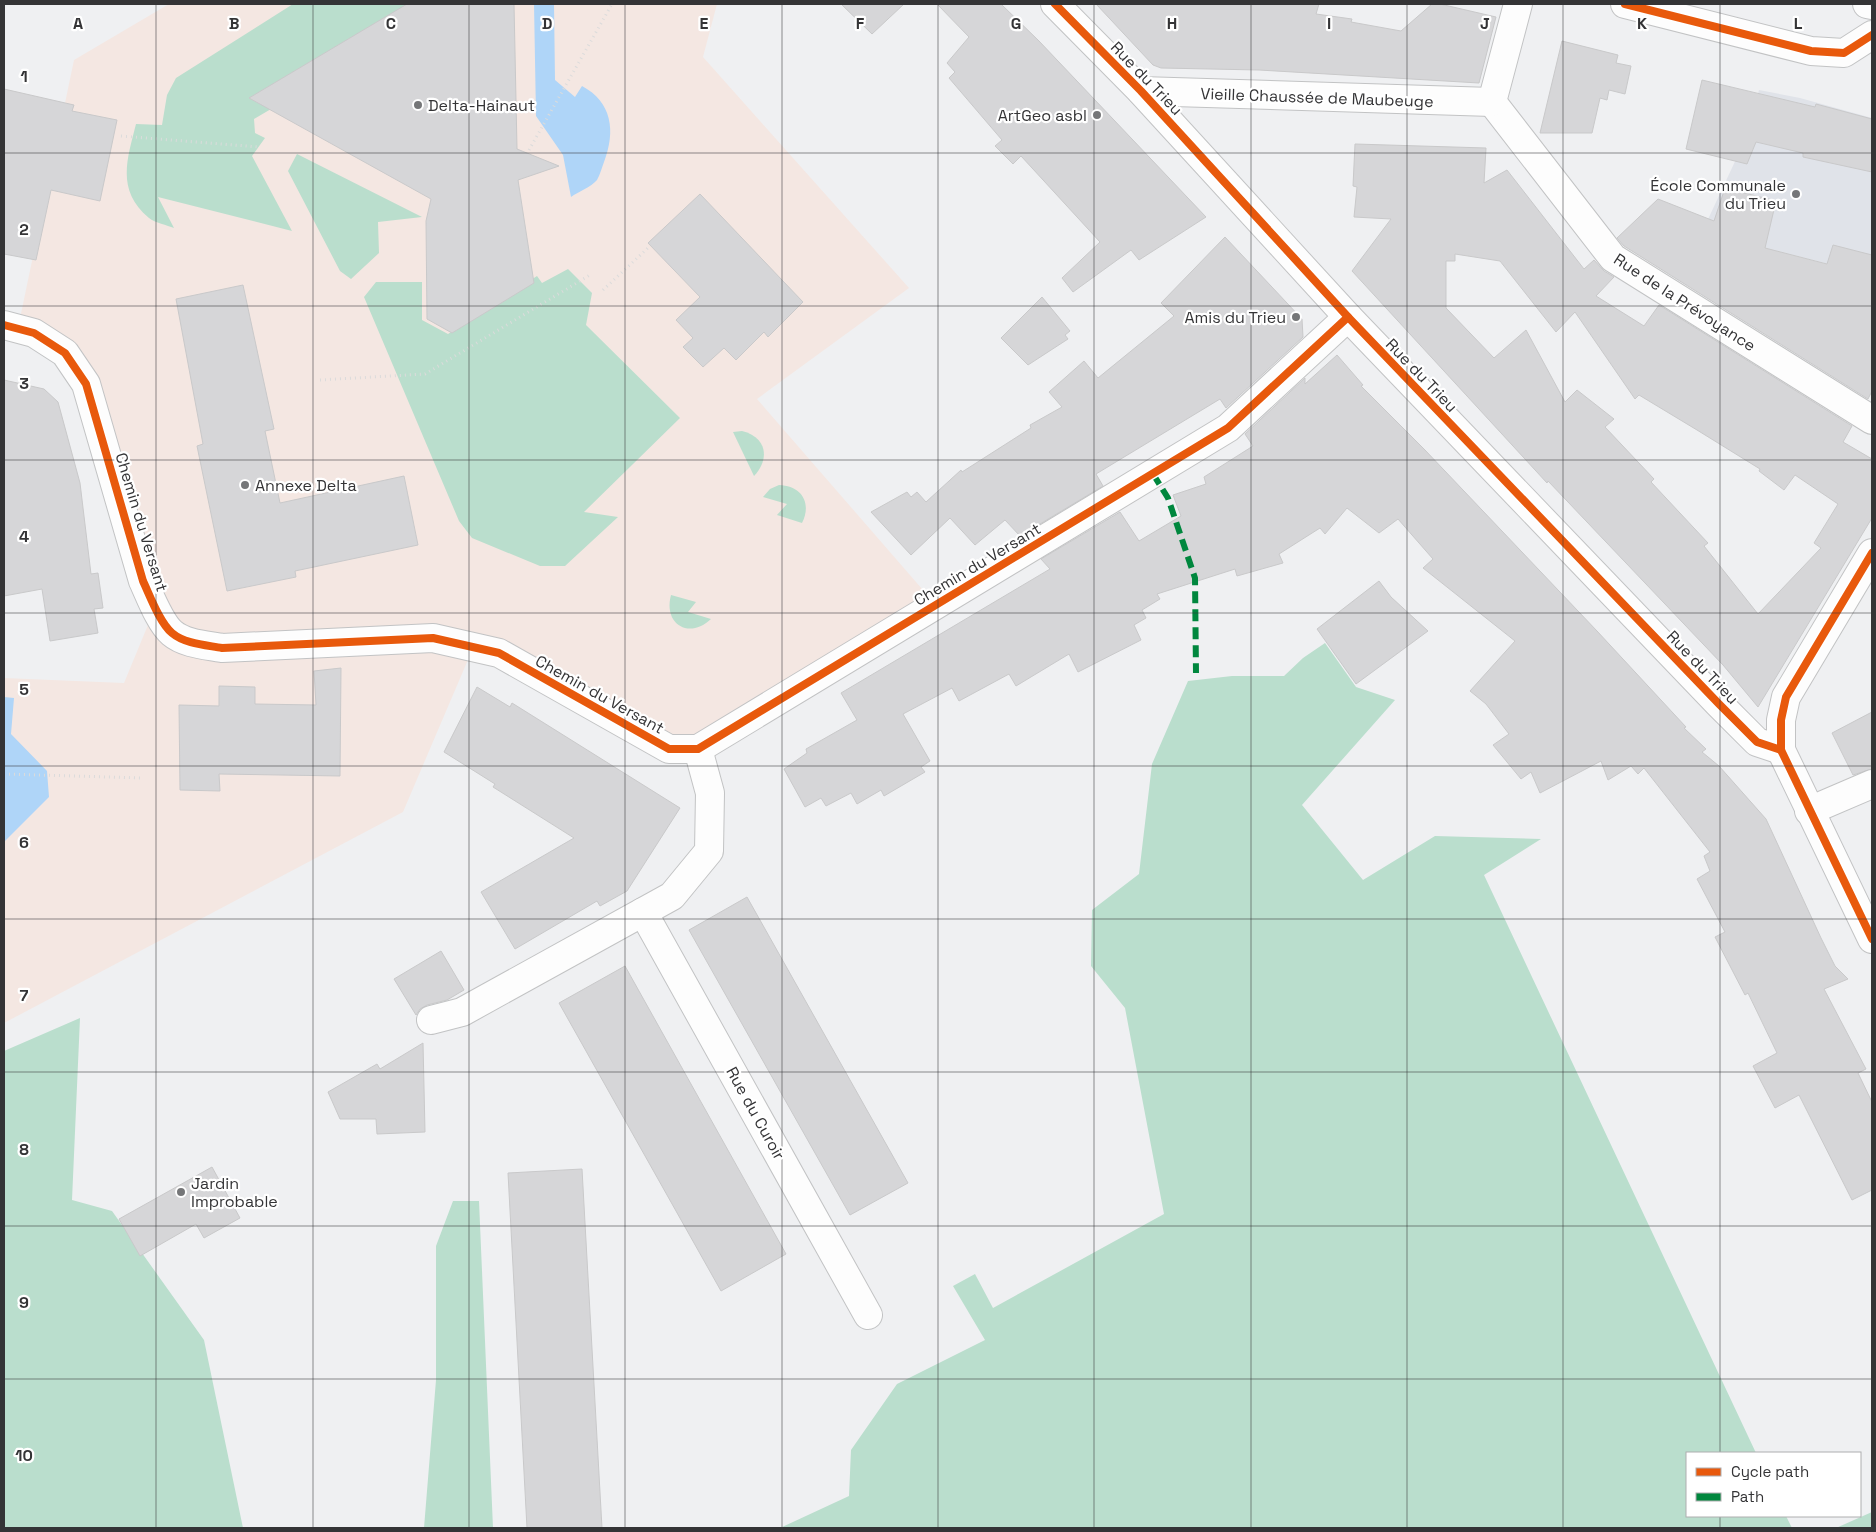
<svg xmlns="http://www.w3.org/2000/svg" width="1876" height="1532" font-family="'Space Grotesk',sans-serif">
	<style>
		.commercial { fill: #f4e7e2 }
		.built { fill: #e0e3e9 }
		.green { fill: #badecd }
		.water { fill: #afd5f8 }
		.building { fill: #d6d6d8; stroke: #c9c9ca; fill-rule: evenodd }
		.lines { fill: none; stroke-linecap: round; stroke-linejoin: round }
		.minor-casing { stroke: #c2c3c4; stroke-width: 30 }
		.major-casing { stroke: #c2c3c4; stroke-width: 30 }
		.path { stroke: #dbdbdb; stroke-width: 3; stroke-dasharray: 1 4; stroke-linecap: butt }
		.minor { stroke: #fdfdfd; stroke-width: 28 }
		.major { stroke: #fdfdfd; stroke-width: 28 }
		.quiet { stroke: #00873e; stroke-width: 6; stroke-dasharray: 12 6; stroke-linecap: butt }
		.cycleway-casing { stroke: #fff; stroke-width: 11 }
		.cycleway { stroke: #e8590c; stroke-width: 8 }
		.grid { fill: none; stroke: #343436; stroke-width: 1; stroke-opacity: 0.55 }
		.poi-dot { fill: #757678; stroke: #fff; stroke-width: 2 }
		.labels { text-anchor: middle; stroke-width: 4.5; stroke-linejoin: round; paint-order: stroke }
		.street-label { font-size: 16px; fill: #343436; stroke: #fff }
		.poi-label { font-size: 16px; fill: #343436; stroke: #fff; text-anchor: start }
		.grid-label { font-size: 16px; text-anchor: middle; font-weight: bold; fill: #343436; stroke: #fff; stroke-width: 4.5; stroke-linejoin: round; paint-order: stroke }
	</style>
	<rect width="100%" height="100%" fill="#eff0f2"/>
	<path class="commercial" d="M169 4H717L703 57 909 288 757 399 936 605 698 749 473 648 403 812 4 1023V678L124 683 155 608 86 384 18 328 74 60Z"/>
	<path class="built" d="M1759 90 1800 98 1872 118V275L1737 241 1703 230 1745 140Z"/>
	<g class="green">
		<path d="M293 4H450L254 119 255 133 265 138 252 156 292 231 158 197 174 228C167 225 155 223 149 218 116 190 127 160 136 124L162 125 167 95 176 78Z"/>
		<path d="M297 154 422 217 378 222 379 253 351 279 340 271 288 171Z"/>
		<path d="M568 269 592 293 586 325 680 418 584 512 618 517 565 566H540L472 538 459 521 364 297 376 282H422V320L448 334 537 276 542 283Z"/>
		<path d="M742 431C767 437 770 459 754 476L733 432Z"/>
		<path d="M779 485C802 486 812 503 802 523L777 515 787 504 763 497 770 489Z"/>
		<path d="M671 595 696 602 688 612 711 619C689 640 663 624 671 595Z"/>
		<path d="M1325 643 1356 687 1395 700 1302 805 1363 880 1435 836 1541 839 1484 875 1756 1453H1687V1516H1786L1792 1528H780L849 1496 851 1450 897 1384 985 1340 953 1286 975 1274 993 1308 1164 1214 1125 1008 1091 966 1092 910 1139 874 1152 764 1188 681 1232 676H1284L1303 658Z"/>
		<path d="M80 1018 72 1200 112 1211 204 1340 243 1528H4V1051Z"/>
		<path d="M453 1201H479L493 1528H424L436 1380V1246Z"/>
		<path d="M1872 1512V1528H1836Z"/>
	</g>
	<g class="water">
		<path d="M534 4H554L555 80 575 97 582 86C612 102 616 131 604 162 602 167 600 175 597 180 591 187 578 192 571 197L563 155 536 116Z"/>
		<path d="M4 697 14 698 11 734 47 771 49 797 4 842Z"/>
	</g>
	<g class="building">
		<path d="M407 4H514L517 149 559 166 518 180 534 283 452 333 427 319 426 221 431 199 249 98Z"/>
		<path d="M841 4H904L872 34Z"/>
		<path d="M937 4H1001L1039 41 1206 217 1139 260 1131 250 1073 292 1062 278 1100 242 1021 156 1013 164 995 146 1002 140 949 78 955 72 947 63 969 37Z"/>
		<path d="M1096 4H1319L1316 14 1352 19 1351 22 1401 31 1432 4H1440L1496 17 1479 83 1259 70 1161 68 1153 65Z"/>
		<path d="M1562 41 1618 55 1616 63 1631 66 1625 94 1609 90 1607 100 1600 98 1592 133H1540Z"/>
		<path d="M1702 80 1815 107 1816 104 1872 119V172L1803 157V153L1756 142 1747 164 1686 149Z"/>
		<path d="M4 89 74 105 72 111 117 120 100 201 51 190 36 260 4 254Z"/>
		<path d="M1355 144 1486 148 1484 183 1507 170 1584 269 1594 260 1604 271 1614 277 1596 296 1644 326 1659 305 1852 426 1843 442 1872 459V518L1758 707 1723 665 1548 481 1547 483 1352 271 1391 219 1354 217 1357 187 1353 186ZM1455 254 1500 261 1556 332 1575 312 1635 399 1639 395 1697 430 1760 469 1759 471 1784 490 1795 475 1838 504 1814 543 1821 548 1758 614 1704 546 1708 543 1651 482 1654 479 1605 427 1614 419 1577 390 1565 402 1526 330 1494 358 1446 308V261H1455Z"/>
		<path d="M1725 188 1776 201 1765 248 1827 264 1833 245 1872 255V391L1868 399 1624 246 1617 238 1658 199 1714 221Z"/>
		<path d="M700 194 803 302 768 337 764 332 736 360 724 348 703 367 683 347 693 338 676 320 700 297 648 243Z"/>
		<path d="M1225 237 1302 319 1303 337 1226 408 1220 399 1096 474 1103 486 1020 536 1005 520 975 545 950 518 911 555 871 512 907 492 911 497 917 492 926 502 961 470 962 472 1031 428 1030 425 1062 407 1049 392 1084 361 1098 378 1174 316 1161 303Z"/>
		<path d="M243 285 274 429 265 431 280 503 404 476 418 545 295 571 296 577 227 591 197 446 203 444 176 299Z"/>
		<path d="M1042 297 1070 331 1065 335 1068 339 1028 365 1001 338Z"/>
		<path d="M1337 355 1363 385 1361 386 1425 450 1597 631 1686 727 1684 728 1706 749 1702 752 1719 766 1766 819 1821 938 1835 966 1848 979 1824 989 1866 1069 1858 1073 1872 1102V1190L1852 1200 1799 1095 1775 1108 1753 1066 1777 1053 1748 993 1745 995 1715 937 1725 932 1697 879 1710 871 1704 856 1710 852 1644 768 1638 774 1631 766 1608 780 1601 761 1540 793 1531 772 1521 779 1493 745 1509 734 1486 704 1470 691 1515 641 1423 568 1433 559 1398 519 1379 533 1347 508 1325 534 1320 528 1279 554 1283 563 1237 576 1235 569 1157 594 1160 599 1142 610 1146 618 1134 625 1141 640 1078 672 1069 654 1016 686 1009 674 959 701 952 688 903 714 930 761 921 767 925 772 884 796 881 790 857 804 851 793 826 806 821 798 805 807 784 769 807 753 806 749 857 720 841 693 1050 569 1041 559 1120 512 1139 541 1181 516 1173 495 1206 484 1204 477 1253 446 1245 434 1305 378V384Z"/>
		<path d="M4 380 44 389 58 402 80 483 91 574 98 573 103 608 94 609 98 633 50 641 42 589 4 596Z"/>
		<path d="M1379 581 1391 597 1428 631 1356 684 1317 629Z"/>
		<path d="M341 668 340 776 219 774 220 791 180 790 179 705 219 706V686L255 687V704L316 705 314 671Z"/>
		<path d="M477 687 510 707 512 703 680 808 627 891 600 906 597 901 515 949 481 892 574 838 493 787 495 784 444 752Z"/>
		<path d="M1872 712V769L1853 775 1832 733Z"/>
		<path d="M747 897 908 1183 850 1215 689 930Z"/>
		<path d="M441 951 464 990 447 1000 427 1005 420 1009 416 1015 394 979Z"/>
		<path d="M625 966 786 1254 721 1291 559 1003Z"/>
		<path d="M423 1043 425 1132 377 1134 376 1119H340L328 1092 377 1064 380 1069Z"/>
		<path d="M212 1167 240 1218 204 1238 196 1224 140 1256 119 1219Z"/>
		<path d="M582 1169 602 1528H527L508 1173Z"/>
	</g>
	<g class="lines">
		<g class="minor-casing">
			<g id="minor">
				<path d="M1055 4 1141 91 1348 317 1719 704 1757 742 1781 750"/>
				<path d="M1625 4 1811 51 1844 53 1872 35"/>
				<path d="M1141 91 1492 102"/>
				<path d="M1492 102 1613 258 1872 420"/>
				<path d="M1492 102 1518 4"/>
				<path d="M4 325 34 333 65 353 86 384 143 581C150 596 160 623 172 633 185 644 206 645 222 648L433 638 499 653 669 749H698L1228 428 1348 317"/>
				<path d="M1809 811 1872 784"/>
				<path d="M643 912 868 1315"/>
				<path d="M431 1020 462 1012 672 896 709 851 710 793 698 749"/>
			</g>
		</g>
		<g class="major-casing">
			<g id="major">
				<path d="M1867 4 1872 5"/>
				<path d="M1872 553 1786 697 1781 720V750L1872 939"/>
			</g>
		</g>
		<g class="path">
			<path d="M121 136 259 147"/>
			<path d="M529 150 612 4"/>
			<path d="M603 290 649 247"/>
			<path d="M320 380 425 374 590 275"/>
			<path d="M4 774 143 778"/>
		</g>
		<use href="#minor" class="minor"/>
		<use href="#major" class="major"/>
		<path class="quiet" d="M1153 474 1168 498 1195 578 1196 673"/>
		<g class="cycleway-casing">
			<g id="cycleway">
				<path d="M1055 4 1141 91 1348 317 1719 704 1757 742 1781 750"/>
				<path d="M1625 4 1811 51 1844 53 1872 35"/>
				<path d="M4 325 34 333 65 353 86 384 143 581C150 596 160 623 172 633 185 644 206 645 222 648L433 638 499 653 669 749H698L1228 428 1348 317"/>
				<path d="M1872 553 1786 697 1781 720V750L1872 939"/>
			</g>
		</g>
		<use href="#cycleway" class="cycleway"/>
	</g>
	<path class="grid" d="M156 4V1528M313 4V1528M469 4V1528M625 4V1528M782 4V1528M938 4V1528M1094 4V1528M1251 4V1528M1407 4V1528M1563 4V1528M1720 4V1453M4 153H1872M4 306H1872M4 460H1872M4 613H1872M4 766H1872M4 919H1872M4 1072H1872M4 1226H1872M4 1379H1872M1720 1516V1528"/>
	<g class="poi-dot">
		<circle cx="418" cy="105" r="5"/>
		<circle cx="1097" cy="115" r="5"/>
		<circle cx="1796" cy="194" r="5"/>
		<circle cx="1296" cy="317" r="5"/>
		<circle cx="245" cy="485" r="5"/>
		<circle cx="181" cy="1192" r="5"/>
	</g>
	<g class="labels">
		<g class="street-label">
			<text transform="translate(1147 78) rotate(46)" y="6">Rue du Trieu</text>
			<text transform="translate(1317 97) rotate(2)" y="6">Vieille Chaussée de Maubeuge</text>
			<text transform="translate(1685 302) rotate(33)" y="6">Rue de la Prévoyance</text>
			<text transform="translate(1422 375) rotate(46)" y="6">Rue du Trieu</text>
			<text transform="translate(142 522) rotate(73)" y="6">Chemin du Versant</text>
			<text transform="translate(977 564) rotate(-31)" y="6">Chemin du Versant</text>
			<text transform="translate(1703 667) rotate(46)" y="6">Rue du Trieu</text>
			<text transform="translate(600 694) rotate(29)" y="6">Chemin du Versant</text>
			<text transform="translate(756 1113) rotate(61)" y="6">Rue du Curoir</text>
		</g>
		<g class="poi-label">
			<text x="428" y="111">Delta-Hainaut</text>
			<text x="1087" y="121" text-anchor="end">ArtGeo asbl</text>
			<text x="1786" y="191" text-anchor="end">École Communale<tspan x="1786" dy="18">du Trieu</tspan></text>
			<text x="1286" y="323" text-anchor="end">Amis du Trieu</text>
			<text x="255" y="491">Annexe Delta</text>
			<text x="191" y="1189">Jardin<tspan x="191" dy="18">Improbable</tspan></text>
		</g>
	</g>
	<g class="grid-label">
		<text x="78" y="29">A</text>
		<text x="234" y="29">B</text>
		<text x="391" y="29">C</text>
		<text x="547" y="29">D</text>
		<text x="704" y="29">E</text>
		<text x="860" y="29">F</text>
		<text x="1016" y="29">G</text>
		<text x="1172" y="29">H</text>
		<text x="1329" y="29">I</text>
		<text x="1485" y="29">J</text>
		<text x="1642" y="29">K</text>
		<text x="1798" y="29">L</text>
		<text x="24" y="82">1</text>
		<text x="24" y="235">2</text>
		<text x="24" y="389">3</text>
		<text x="24" y="542">4</text>
		<text x="24" y="695">5</text>
		<text x="24" y="848">6</text>
		<text x="24" y="1001">7</text>
		<text x="24" y="1155">8</text>
		<text x="24" y="1308">9</text>
		<text x="24" y="1461">10</text>
	</g>
	<rect width="1876" height="1532" fill="none" stroke="#343436" stroke-width="10"/>
	<rect x="1686" y="1452" width="175" height="65" fill="#ffffff" stroke="#aeaeaf"/>
	<rect x="1696" y="1468" width="25" height="8" fill="#e8590c" stroke="#aeaeaf"/>
	<text x="1731" y="1477" font-size="15" fill="#343436">Cycle path</text>
	<rect x="1696" y="1493" width="25" height="8" fill="#00873e" stroke="#aeaeaf"/>
	<text x="1731" y="1502" font-size="15" fill="#343436">Path</text>
</svg>
